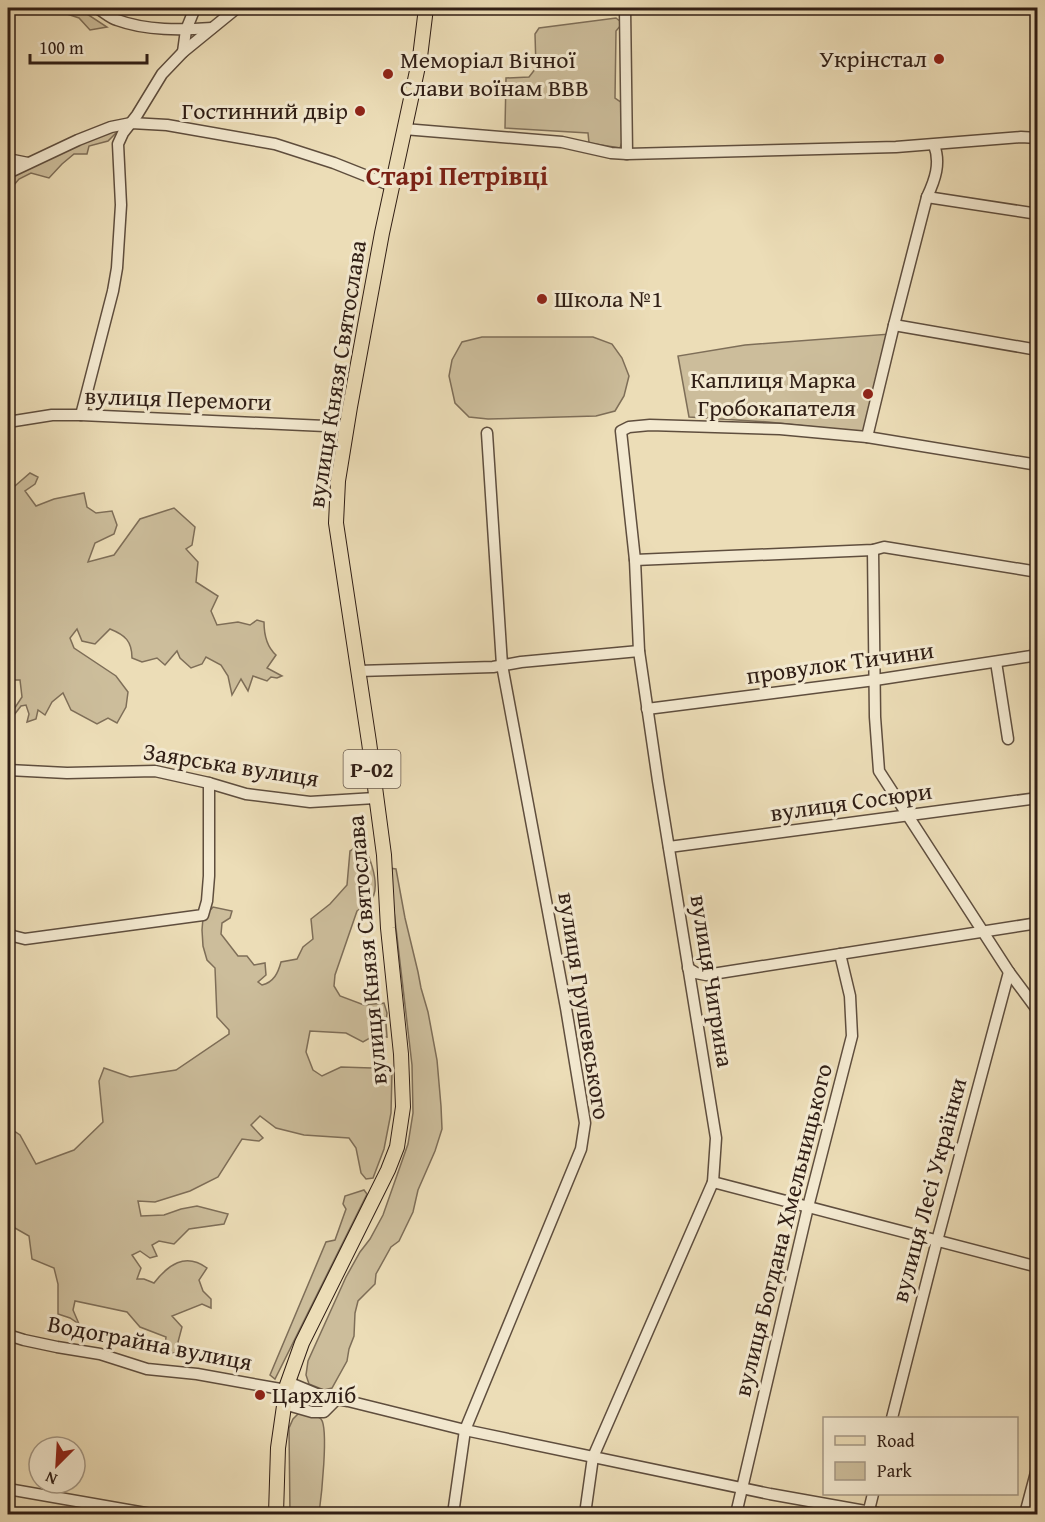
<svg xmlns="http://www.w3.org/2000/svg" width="1045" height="1522" font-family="'Gentium Book Plus',serif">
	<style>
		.green { fill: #ccbd9b; stroke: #7e6e58; stroke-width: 1.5 }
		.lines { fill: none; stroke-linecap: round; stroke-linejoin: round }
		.minor-casing { stroke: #5f4e3e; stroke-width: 13 }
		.major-casing { stroke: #301e15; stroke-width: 16 }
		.minor { stroke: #f3e9d0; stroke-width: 10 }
		.major { stroke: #ecddb7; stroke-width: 14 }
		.poi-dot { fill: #8f2418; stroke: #f3e9d0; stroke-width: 2 }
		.labels { text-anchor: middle; stroke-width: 6; stroke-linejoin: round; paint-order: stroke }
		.shield { fill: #f3e9d0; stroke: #6a5b4d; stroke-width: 1.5 }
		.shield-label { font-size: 22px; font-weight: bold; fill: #301e15 }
		.poi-label { font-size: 24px; fill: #301e15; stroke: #f3e9d0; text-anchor: end }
		.street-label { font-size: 24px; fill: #301e15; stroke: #f3e9d0 }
		.quarter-label { font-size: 27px; font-weight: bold; fill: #7a1f14; stroke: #f3e9d0 }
	</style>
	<rect width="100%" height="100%" fill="#ecddb7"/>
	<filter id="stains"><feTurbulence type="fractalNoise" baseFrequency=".00333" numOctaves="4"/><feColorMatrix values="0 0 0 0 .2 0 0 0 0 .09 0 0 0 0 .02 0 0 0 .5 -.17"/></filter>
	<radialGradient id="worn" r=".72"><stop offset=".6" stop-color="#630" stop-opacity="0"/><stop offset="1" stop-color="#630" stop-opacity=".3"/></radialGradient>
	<g class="green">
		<path d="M30 8H78L107 27 90 30 79 18 58 11 45 14Z"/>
		<path d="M616 18 621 22V25L616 31 615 98 622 103V142L620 148 589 143 588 133 505 128 506 78 529 77 536 68 535 34 539 28Z"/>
		<path d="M112 130H119L108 141 89 146 87 154H74L62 164 49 178 31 173 19 179 14 185 8 184V176Z"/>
		<path d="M890 334 863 432 768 422 689 417 678 356 745 345Z"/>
		<path d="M482 337H593L612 344 622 358 629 376 624 396 615 411 596 416 488 419 469 417 455 403 449 376 452 360 462 342Z"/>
		<path d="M30 473 38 477 35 484 25 491 36 506 54 499 84 493 87 507 96 513 112 511 117 525 114 534 95 543 88 562 114 555 140 519 174 508 195 527 192 545 186 549 198 562 196 582 218 596 211 611 217 625 238 622 250 625 257 620 264 622C264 634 267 647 276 655L267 668 282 676 277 678 271 677 267 681 253 676 248 691 241 679 232 695 228 676 221 665 206 657 202 664 191 668 180 658 177 651 165 665 157 658 142 662 132 658C132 641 125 635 110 629L95 644 82 641 77 629 70 638 74 648 116 676 128 692 126 707 117 723 108 718 97 724 71 710 63 693 52 702 45 715 38 710 36 719 27 722 29 714 26 705 21 706 14 715V709L22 697 20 680H10V663L8 664V492Z"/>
		<path d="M363 843C370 858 383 889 369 903 366 906 360 909 357 911L335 975 334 986 340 996 364 1005 384 1003 387 1013 386 1023 387 1037 375 1035 363 1042 346 1033 310 1031 306 1052 313 1070 322 1076 341 1067 372 1068 392 1072 391 1113 384 1149 373 1178 366 1179 361 1173 356 1148 349 1138 304 1135 276 1128 260 1116 251 1125 263 1138 259 1141 242 1139 218 1177 190 1191 155 1202 138 1201 141 1216 164 1215 181 1209 197 1206 228 1214 224 1224 189 1229 174 1244 159 1241 152 1245 157 1256 150 1258 140 1251 132 1255 141 1268 137 1279H144L154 1283C168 1265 185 1252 207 1268L199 1280 203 1291 211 1299V1308L202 1304 172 1316 182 1327 178 1342 179 1353H164L166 1337 140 1327 127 1312 75 1301 73 1310 79 1324 70 1318 58 1314V1284L54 1268 32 1259 29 1236 15 1228 8 1226V1127L20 1135 36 1164 74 1150 103 1122 99 1081 104 1068 130 1077 176 1070 229 1034V1030L217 1017 215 968 207 960 203 946 202 930 203 918 213 907 232 911 230 918 222 923 221 934 238 956H247L254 965 265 963 266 975 258 982 262 985C274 982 278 973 281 962L297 959 303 947 313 939 311 919 330 904 347 885 350 851Z"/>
		<path d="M389 868 396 869 405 918 418 972 421 988 428 1012 437 1060 441 1106 442 1129 435 1151 418 1190 413 1212 399 1241 391 1247 376 1274 375 1284 358 1301 355 1313 354 1336 349 1349 347 1361 332 1388 324 1390 309 1384 306 1375 308 1361 346 1277 360 1252 370 1239 383 1215 408 1144 413 1113 412 1065Z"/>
		<path d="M364 1190 367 1194 275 1379 270 1375 326 1242 335 1240 346 1209 343 1204 345 1196Z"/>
		<path d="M298 1414C306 1414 315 1413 321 1419 329 1428 321 1499 319 1514H290L289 1428 293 1419Z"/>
	</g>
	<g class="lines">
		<g class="minor-casing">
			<g id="minor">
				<path d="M97 8C104 12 110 18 117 20 147 31 181 30 212 28"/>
				<path d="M625 8 627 154"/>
				<path d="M183 52 186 30 195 8"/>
				<path d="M404 129 562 142 611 153 627 154 896 147 1021 137 1038 138"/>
				<path d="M8 159 28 163"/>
				<path d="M8 173 78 140 111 127 131 123 167 125 275 144 334 163 392 186"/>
				<path d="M927 197 1038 214"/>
				<path d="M894 325 1038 350"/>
				<path d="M81 415 113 291 117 268 121 205 118 144 123 133 137 115 162 74 183 52 237 8"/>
				<path d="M8 422 52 415H81L347 427"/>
				<path d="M867 437 894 325 927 197C935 180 941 163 934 145"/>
				<path d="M873 550 875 717 879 771 1009 972 1038 1011"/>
				<path d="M635 560 873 550 884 547 1038 572"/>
				<path d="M996 662 1008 739"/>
				<path d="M358 671 493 667 521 662 639 651"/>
				<path d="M647 709 875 680 1038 655"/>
				<path d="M8 770 67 773 155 771 209 783 246 794 310 802 375 798"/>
				<path d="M669 847 1038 798"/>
				<path d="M8 932 13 936 25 939 203 915 207 901 209 876V783"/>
				<path d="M688 968 696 973 706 975 1038 923"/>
				<path d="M713 1182 1038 1267"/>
				<path d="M8 1335 24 1340 57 1347 100 1354 147 1369 197 1374 286 1390"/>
				<path d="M288 1382 317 1394 337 1399"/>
				<path d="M284 1404 312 1412H324L337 1399 348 1401 465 1430 770 1494 882 1514"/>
				<path d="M892 1418 937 1241 1009 972"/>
				<path d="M8 1489 151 1514"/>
				<path d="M453 1514 465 1430 581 1149 585 1123 566 1008 502 665 487 433"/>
				<path d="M585 1514 593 1457 713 1182 716 1138 658 781 639 651 635 560 621 431 629 427 650 425 780 429 867 437 1038 465"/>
				<path d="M736 1514 808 1207 852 1036 850 996 840 954"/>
				<path d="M868 1514 873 1494"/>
				<path d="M1025 1514 1038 1465"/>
			</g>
		</g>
		<g class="major-casing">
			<path id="major" d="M276 1514 278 1448 287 1385 302 1343 388 1170 397 1147 403 1107 401 1054 388 928 384 855 369 742 336 523 338 481 350 407 382 233 420 57 426 8"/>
		</g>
		<use href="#minor" class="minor"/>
		<use href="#major" class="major"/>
	</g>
	<g class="poi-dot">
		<circle cx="939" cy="59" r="6"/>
		<circle cx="388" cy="74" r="6"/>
		<circle cx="360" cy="111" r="6"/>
		<circle cx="542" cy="299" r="6"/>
		<circle cx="868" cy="394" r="6"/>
		<circle cx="260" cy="1395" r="6"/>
	</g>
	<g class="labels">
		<rect class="shield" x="343.5" y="750" width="57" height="38" rx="4.5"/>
		<g class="shield-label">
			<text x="372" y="777">Р-02</text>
		</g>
		<g class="poi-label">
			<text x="927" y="67">Укрінстал</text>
			<text x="400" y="68" text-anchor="start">Меморіал Вічної<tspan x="400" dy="28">Слави воїнам ВВВ</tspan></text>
			<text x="348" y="119">Гостинний двір</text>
			<text x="554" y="307" text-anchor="start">Школа №1</text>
			<text x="856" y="388">Каплиця Марка<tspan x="856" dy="28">Гробокапателя</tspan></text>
			<text x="272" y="1403" text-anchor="start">Цархліб</text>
		</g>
		<g class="street-label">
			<text transform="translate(337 374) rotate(-81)" y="8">вулиця Князя Святослава</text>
			<text transform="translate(178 399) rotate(2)" y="8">вулиця Перемоги</text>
			<text transform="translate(840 663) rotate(-8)" y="8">провулок Тичини</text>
			<text transform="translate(231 765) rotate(9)" y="8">Заярська вулиця</text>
			<text transform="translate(851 802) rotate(-8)" y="8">вулиця Сосюри</text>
			<text transform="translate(367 950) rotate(-95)" y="8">вулиця Князя Святослава</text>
			<text transform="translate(712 981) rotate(81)" y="8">вулиця Чигрина</text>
			<text transform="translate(584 1006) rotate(81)" y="8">вулиця Грушевського</text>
			<text transform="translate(929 1190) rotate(-75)" y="8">вулиця Лесі Українки</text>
			<text transform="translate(783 1230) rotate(-76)" y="8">вулиця Богдана Хмельницького</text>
			<text transform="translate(150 1343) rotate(11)" y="8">Водограйна вулиця</text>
		</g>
		<g class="quarter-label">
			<text x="457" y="185">Старі Петрівці</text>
		</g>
	</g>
	<rect width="1045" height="1522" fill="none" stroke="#ecddb7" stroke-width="30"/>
	<rect x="9" y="9" width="1027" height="1504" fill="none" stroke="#301e15" stroke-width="3"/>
	<rect x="15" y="15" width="1015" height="1492" fill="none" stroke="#301e15" stroke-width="1.5"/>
	<rect x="823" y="1417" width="195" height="78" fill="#f3e9d0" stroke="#a59885" stroke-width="1.5"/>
	<rect x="835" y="1436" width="30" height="9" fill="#ecddb7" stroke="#a59885" stroke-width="1.5"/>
	<text x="877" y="1447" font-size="18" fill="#301e15">Road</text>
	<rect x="835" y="1462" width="30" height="18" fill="#ccbd9b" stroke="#a59885" stroke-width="1.5"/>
	<text x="877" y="1477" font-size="18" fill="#301e15">Park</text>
	<g transform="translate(57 1465) rotate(204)"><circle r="28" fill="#f3e9d0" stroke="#a59885" stroke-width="1.5"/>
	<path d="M0-4.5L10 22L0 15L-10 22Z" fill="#8f2418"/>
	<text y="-9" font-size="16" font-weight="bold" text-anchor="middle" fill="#301e15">N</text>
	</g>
	<path d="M30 54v9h117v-9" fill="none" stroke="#301e15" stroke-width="3"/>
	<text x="39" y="54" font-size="18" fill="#301e15" stroke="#f3e9d0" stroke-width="4.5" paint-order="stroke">100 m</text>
	<rect width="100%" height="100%" filter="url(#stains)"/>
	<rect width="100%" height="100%" fill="url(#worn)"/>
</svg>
